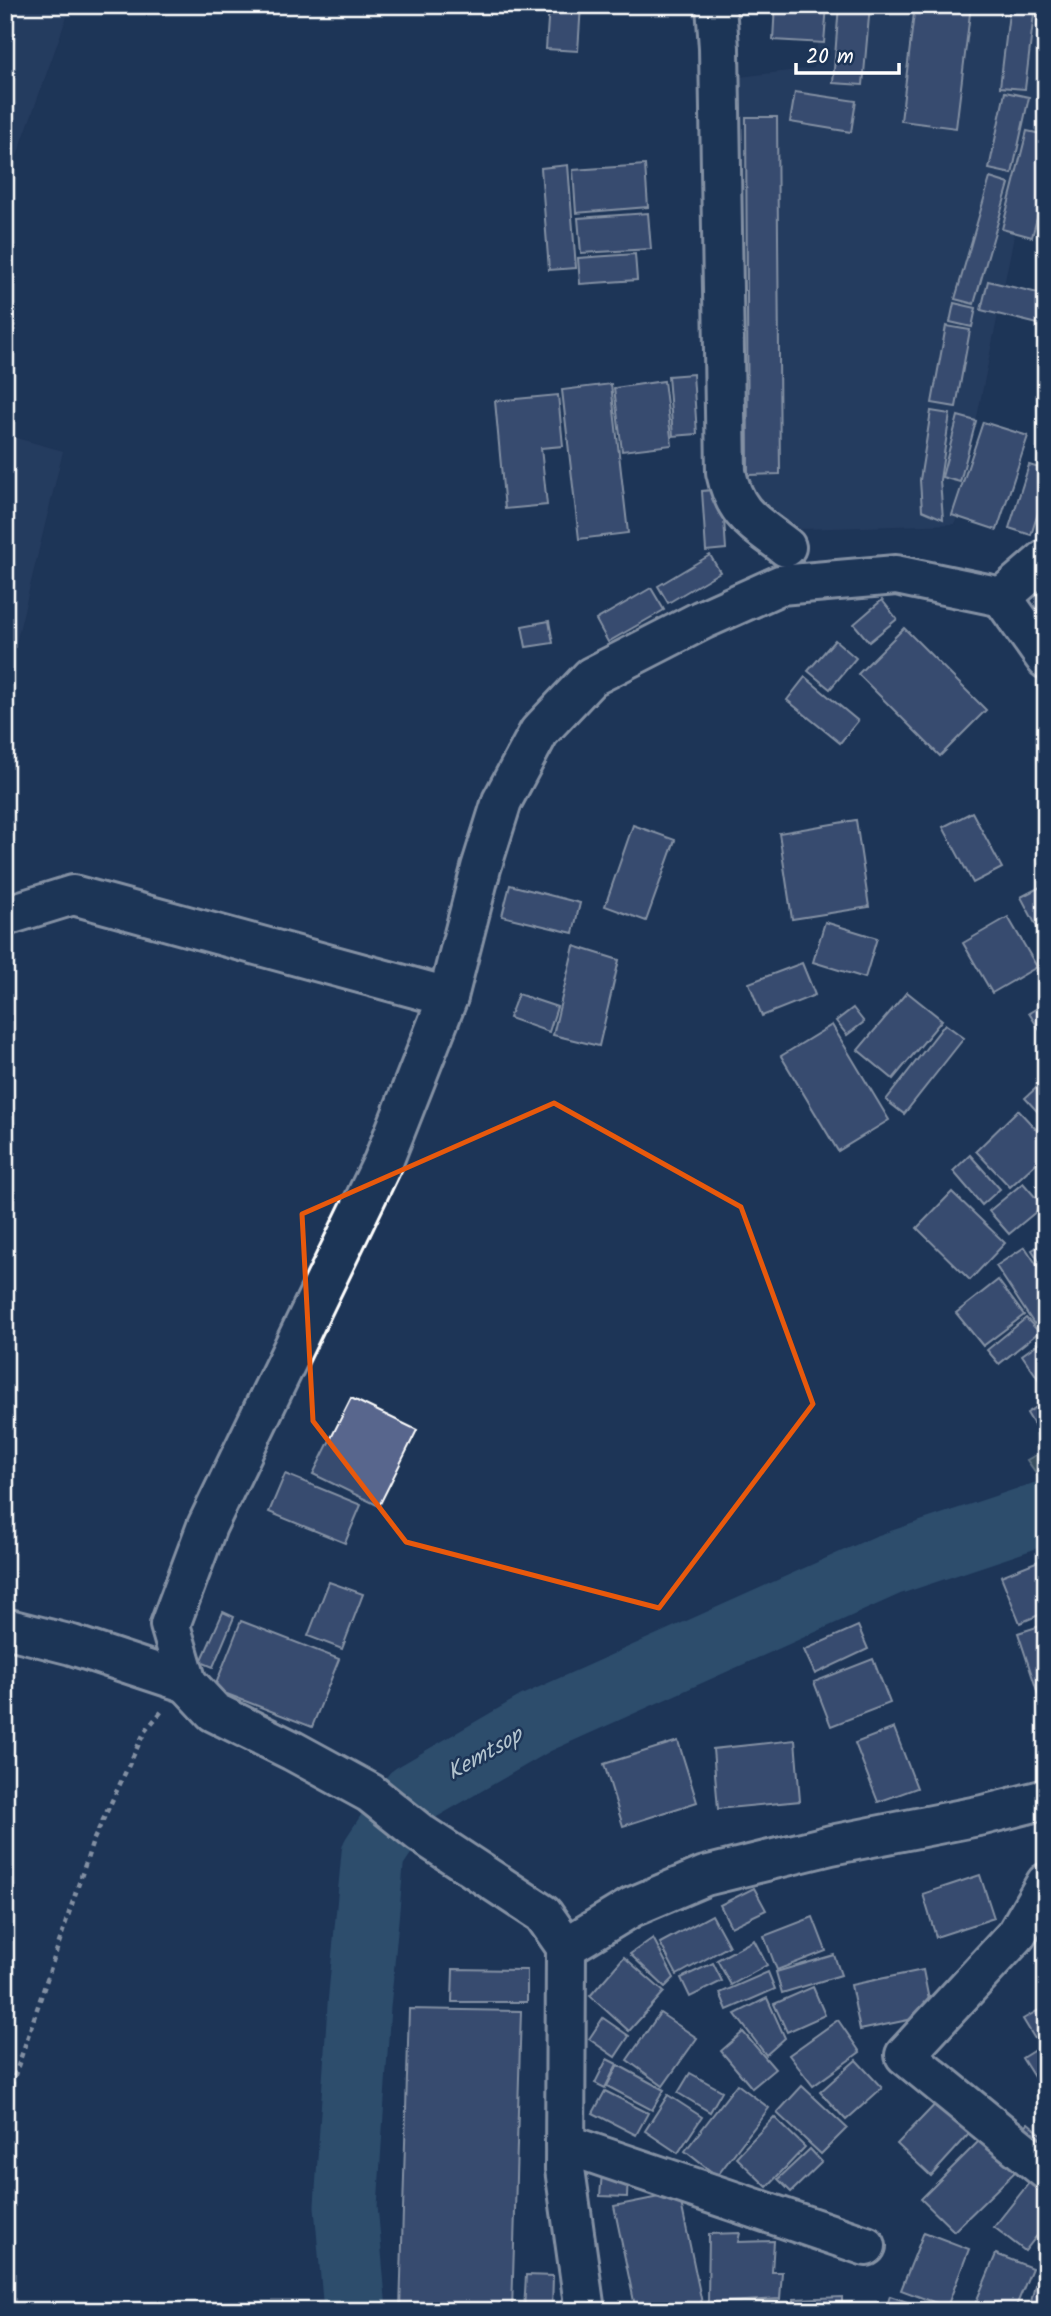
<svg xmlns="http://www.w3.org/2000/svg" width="1051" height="2316" font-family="Kalam,sans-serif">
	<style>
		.built { fill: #2f4467 }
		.green { fill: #5a706c; stroke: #acb8b6; stroke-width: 2 }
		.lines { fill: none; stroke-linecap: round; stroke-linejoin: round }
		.river { stroke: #3f6a85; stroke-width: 63 }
		.building { fill: #58668d; stroke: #fff; stroke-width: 2 }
		.minor-casing { stroke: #fff; stroke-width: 44 }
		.path { stroke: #fff; stroke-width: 4.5; stroke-dasharray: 5 5; stroke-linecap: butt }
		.minor { stroke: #1d3557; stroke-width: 38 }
		.marked { fill: none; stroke: #e8590c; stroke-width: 5; stroke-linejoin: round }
		.labels { text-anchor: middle; stroke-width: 5; stroke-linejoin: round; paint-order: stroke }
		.water-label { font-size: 23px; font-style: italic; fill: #b2c3ce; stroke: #1d3557 }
	</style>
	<rect width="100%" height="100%" fill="#1d3557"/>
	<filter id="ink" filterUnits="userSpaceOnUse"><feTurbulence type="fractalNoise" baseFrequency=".0143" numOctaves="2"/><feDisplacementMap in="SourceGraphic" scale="14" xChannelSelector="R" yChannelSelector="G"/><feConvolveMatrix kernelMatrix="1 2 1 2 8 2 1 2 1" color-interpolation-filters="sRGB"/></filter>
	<g filter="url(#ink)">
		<g class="built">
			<path d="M5 5H71L5 189Z"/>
			<path d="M822 5H1046V37L1037 124 955 524 736 531 732 78 814 68Z"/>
			<path d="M5 435 63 451 5 688Z"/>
		</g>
		<path class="green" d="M1046 1449V1487L1027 1460Z"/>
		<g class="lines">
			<path class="river" d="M355 2311 346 2206 359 2006 373 1854 412 1795 536 1723 888 1565 1046 1512"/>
		</g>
		<g class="building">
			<path d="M549 5H581L578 51 546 49Z"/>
			<path d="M775 5H827L824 43 773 40Z"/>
			<path d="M839 5H870L863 85 833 83Z"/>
			<path d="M915 5H971L956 128 901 121Z"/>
			<path d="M1010 5H1035L1025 89 1000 87Z"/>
			<path d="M1039 5H1046V27L1037 26Z"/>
			<path d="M795 92 856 101 851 132 790 122Z"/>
			<path d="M1005 92 1029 97 1012 174 989 169Z"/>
			<path d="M746 117H777L780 474 748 475Z"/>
			<path d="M1027 131 1046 135V184L1032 237 1002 229Z"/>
			<path d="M568 165 576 268 549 270 541 168Z"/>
			<path d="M645 165 648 207 576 213 573 170Z"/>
			<path d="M990 178 1009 184 974 304 955 299Z"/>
			<path d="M648 213 651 249 581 253 578 218Z"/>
			<path d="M635 254 637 280 580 284 578 258Z"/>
			<path d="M988 281 1046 295V326L981 310Z"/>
			<path d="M954 303 976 308 972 327 950 322Z"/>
			<path d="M946 326 970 330 956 407 932 403Z"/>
			<path d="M693 374 697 434 673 436 668 376Z"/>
			<path d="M664 381 672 445 622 451 614 388Z"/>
			<path d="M611 384 628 533 579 539 562 390Z"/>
			<path d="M558 395 563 446 541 448 547 505 505 509 495 401Z"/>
			<path d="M931 411 950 414 940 480 943 519 922 510 920 480Z"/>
			<path d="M958 416 976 421 960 482 942 477Z"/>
			<path d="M983 422 1028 436 997 530 952 515Z"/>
			<path d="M1029 465 1046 470V488L1031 535 1009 528Z"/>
			<path d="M722 489 726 549 706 551 702 491Z"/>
			<path d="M710 555 720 572 668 603 658 586Z"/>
			<path d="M651 588 664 610 608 642 596 620Z"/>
			<path d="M882 600 897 619 869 642 854 624Z"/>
			<path d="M549 621 553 643 526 647 522 626Z"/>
			<path d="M904 628 986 710 940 756 858 674Z"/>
			<path d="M835 640 856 658 830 689 808 671Z"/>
			<path d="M805 677 858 721 840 743 787 700Z"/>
			<path d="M972 812 1002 868 973 883 943 827Z"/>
			<path d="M856 820 869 907 792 919 779 833Z"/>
			<path d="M633 825 675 840 646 921 605 906Z"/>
			<path d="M1046 884V944L1021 897Z"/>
			<path d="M510 885 580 903 573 933 502 916Z"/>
			<path d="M1008 917 1037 967 992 993 963 943Z"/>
			<path d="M825 922 877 938 865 978 813 962Z"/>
			<path d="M574 946 619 960 599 1046 553 1035Z"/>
			<path d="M802 963 815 995 762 1016 749 983Z"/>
			<path d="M907 992 942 1020 893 1079 858 1050Z"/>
			<path d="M518 994 557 1007 549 1032 509 1018Z"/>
			<path d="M1046 1003V1040L1029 1013Z"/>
			<path d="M853 1008 864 1022 847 1035 836 1021Z"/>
			<path d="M945 1024 964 1038 904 1114 886 1100Z"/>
			<path d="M832 1025 889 1120 838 1151 781 1056Z"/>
			<path d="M1046 1079V1121L1025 1098Z"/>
			<path d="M1018 1110 1046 1140V1154L1010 1187 976 1151Z"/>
			<path d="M970 1155 1000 1189 982 1205 953 1171Z"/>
			<path d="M1023 1183 1043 1206 1009 1234 989 1211Z"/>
			<path d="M952 1192 1005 1243 970 1280 917 1228Z"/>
			<path d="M1046 1242V1272L1032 1250Z"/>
			<path d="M1025 1247 1046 1279V1317L1034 1324 996 1266Z"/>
			<path d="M998 1280 1024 1315 983 1346 956 1313Z"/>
			<path d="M1026 1318 1039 1332 999 1364 987 1350Z"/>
			<path d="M1046 1338V1390L1022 1355Z"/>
			<path d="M351 1398 417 1430 379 1506 313 1474Z"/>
			<path d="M1046 1401V1432L1040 1435 1027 1413Z"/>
			<path d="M285 1474 361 1505 345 1543 269 1512Z"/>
			<path d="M1046 1558V1612L1020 1623 1001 1576Z"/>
			<path d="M329 1582 363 1594 342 1649 308 1636Z"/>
			<path d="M223 1612 234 1617 213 1667 201 1662Z"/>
			<path d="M241 1621 339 1659 312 1727 214 1689Z"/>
			<path d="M1046 1624V1718L1018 1633Z"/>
			<path d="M858 1626 868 1649 815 1674 804 1650Z"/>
			<path d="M873 1659 890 1703 831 1726 814 1682Z"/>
			<path d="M894 1728 917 1788 878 1802 855 1743Z"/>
			<path d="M795 1740 800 1801 718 1809 713 1749Z"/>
			<path d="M678 1741 697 1802 623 1826 604 1764Z"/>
			<path d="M980 1875 994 1918 936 1937 923 1894Z"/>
			<path d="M754 1888 766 1910 731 1927 720 1905Z"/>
			<path d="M712 1915 729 1946 677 1975 660 1943Z"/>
			<path d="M813 1917 826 1951 777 1970 764 1936Z"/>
			<path d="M653 1938 674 1978 665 1987 630 1954Z"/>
			<path d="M754 1940 767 1965 731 1985 717 1960Z"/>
			<path d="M834 1955 841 1975 782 1993 776 1972Z"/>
			<path d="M624 1957 664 1992 629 2031 590 1996Z"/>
			<path d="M713 1963 722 1981 690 1997 681 1978Z"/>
			<path d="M453 1969 527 1970V2002H452Z"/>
			<path d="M923 1970 932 2015 860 2030 851 1985Z"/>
			<path d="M768 1972 775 1989 727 2010 720 1993Z"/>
			<path d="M813 1987 825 2015 787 2032 774 2004Z"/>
			<path d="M767 1998 785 2038 766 2055 735 2014Z"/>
			<path d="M1046 2006V2033L1035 2039 1023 2019Z"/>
			<path d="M409 2009 521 2011 512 2311H400Z"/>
			<path d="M660 2013 697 2038 663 2086 627 2060Z"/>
			<path d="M603 2018 629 2036 615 2057 589 2039Z"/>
			<path d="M838 2020 860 2052 813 2086 789 2055Z"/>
			<path d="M743 2032 775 2069 752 2088 721 2051Z"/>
			<path d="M1046 2043V2096L1022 2058Z"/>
			<path d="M607 2059 617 2064 605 2088 595 2083Z"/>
			<path d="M856 2060 882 2088 846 2120 820 2092Z"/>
			<path d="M618 2065 664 2090 652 2110 607 2086Z"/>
			<path d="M690 2073 722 2091 710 2112 678 2093Z"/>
			<path d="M737 2084 769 2108 717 2176 685 2151Z"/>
			<path d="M802 2086 847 2128 821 2154 777 2113Z"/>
			<path d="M605 2091 648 2113 636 2135 593 2113Z"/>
			<path d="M946 2093 979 2123 931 2176 897 2144Z"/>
			<path d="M668 2095 702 2117 678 2153 645 2131Z"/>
			<path d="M774 2117 805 2147 767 2187 736 2157Z"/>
			<path d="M1028 2123 1046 2138V2144L1029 2165 1008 2147Z"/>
			<path d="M987 2133 1021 2166 954 2231 921 2199Z"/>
			<path d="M810 2149 822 2162 791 2192 778 2179Z"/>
			<path d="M602 2173 628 2174 627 2197 600 2196Z"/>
			<path d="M1032 2179 1046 2189V2224L1025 2251 994 2227Z"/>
			<path d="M679 2193 702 2303 668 2311H636L614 2206Z"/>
			<path d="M924 2232 969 2249 947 2307 901 2290Z"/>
			<path d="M740 2233 738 2242 774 2241 772 2272H782L780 2299 708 2303 709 2234Z"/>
			<path d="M996 2254 1032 2268 1014 2311H977L973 2309Z"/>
			<path d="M526 2275 553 2276 552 2311H524Z"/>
			<path d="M1035 2285 1046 2287V2311H1029Z"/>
			<path d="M890 2296 933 2311H885Z"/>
			<path d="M842 2297V2311H794V2299Z"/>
			<path d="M776 2304V2311H710Z"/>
		</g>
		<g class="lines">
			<g class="minor-casing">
				<g id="minor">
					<path d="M716 5 719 48 726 472C735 515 754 522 786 547"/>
					<path d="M1002 597 1046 659"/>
					<path d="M5 916 73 895 448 997"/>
					<path d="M5 1628 72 1645 187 1683"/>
					<path d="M1046 1883 1016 1935 905 2055 1046 2170"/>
					<path d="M566 1947 632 1907 705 1876 831 1845 983 1815 1046 1799"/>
					<path d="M565 2144 866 2246"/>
					<path d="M585 2311 565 2169 566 1947 543 1914 420 1833 370 1793 293 1751 214 1712 187 1683 170 1625 207 1526 383 1162 448 997 481 868 502 801 539 732 591 677 702 620 780 585 896 575 1002 597 1046 559"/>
				</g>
			</g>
			<path class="path" d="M5 2105 93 1841 145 1731 162 1711"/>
			<use href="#minor" class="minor"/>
		</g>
	</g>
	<path d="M0 0H1051V2316H0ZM554 1103 741 1207 813 1404 659 1608 406 1542 313 1421 302 1214Z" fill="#1d3557" fill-opacity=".55" fill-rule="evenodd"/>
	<path class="marked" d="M554 1103 741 1207 813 1404 659 1608 406 1542 313 1421 302 1214Z"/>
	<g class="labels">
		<g class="water-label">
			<text transform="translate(484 1753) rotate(-30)" y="8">Kemtsop</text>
		</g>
	</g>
	<rect width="1051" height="2316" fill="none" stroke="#1d3557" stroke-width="28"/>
	<rect x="14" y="14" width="1023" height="2288" fill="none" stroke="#fff" stroke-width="2.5" filter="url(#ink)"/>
	<path d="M796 63v10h103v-10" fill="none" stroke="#ffffff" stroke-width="3.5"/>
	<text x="806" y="63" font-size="21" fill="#ffffff" stroke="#1d3557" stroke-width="5" paint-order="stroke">20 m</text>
</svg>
